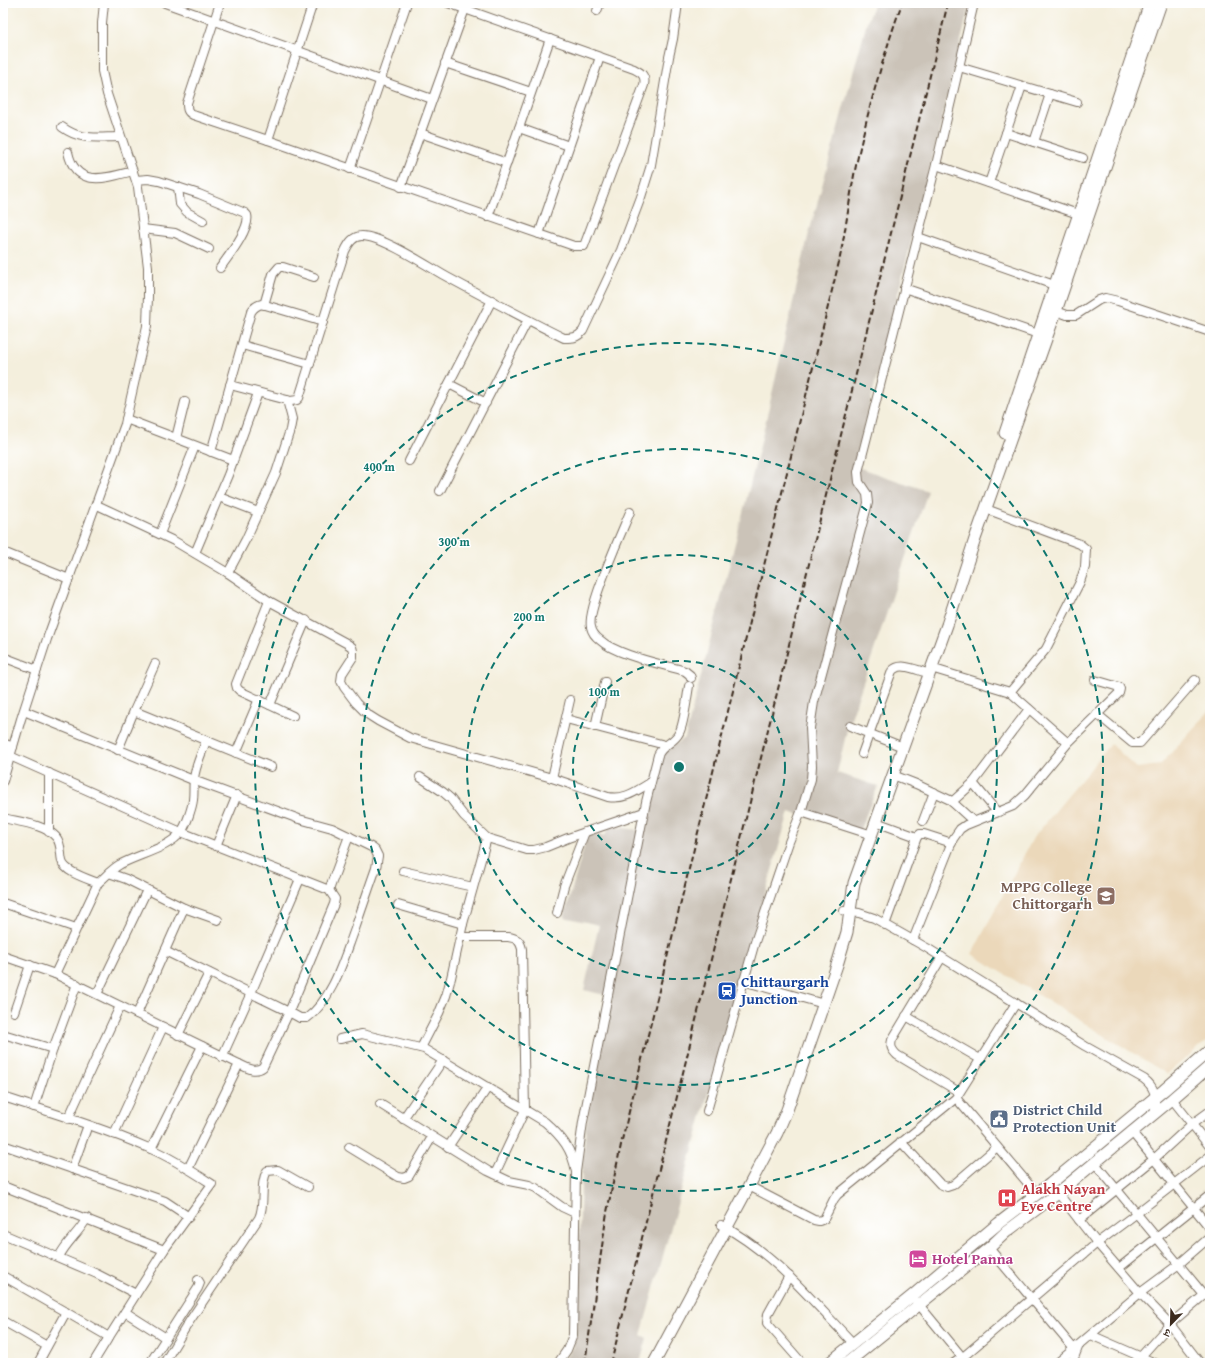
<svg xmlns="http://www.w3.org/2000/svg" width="1213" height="1366" font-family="'Gentium Book Plus','Noto Serif Devanagari',serif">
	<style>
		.built { fill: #ebd8ba }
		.industrial { fill: #cbc3b8 }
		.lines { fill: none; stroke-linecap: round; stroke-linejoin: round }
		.minor-casing { stroke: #7c6f61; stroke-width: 10 }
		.major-casing { stroke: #7c6f61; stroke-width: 13 }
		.minor { stroke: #fff; stroke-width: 8 }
		.major { stroke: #fff; stroke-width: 11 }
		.rail { stroke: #3b2a1e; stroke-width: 2; stroke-dasharray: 6 3; stroke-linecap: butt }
		.ring { fill: none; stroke: #0f766e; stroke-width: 2; stroke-dasharray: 7 5 }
		.labels { text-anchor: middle; stroke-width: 3; stroke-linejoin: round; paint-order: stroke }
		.education-label { font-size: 15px; font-weight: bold; fill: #785e54; stroke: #fff; text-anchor: end }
		.transit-label { font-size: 15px; font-weight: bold; fill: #164399; stroke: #fff; text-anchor: start }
		.service-label { font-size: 15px; font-weight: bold; fill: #4e5e75; stroke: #fff; text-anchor: start }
		.health-label { font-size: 15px; font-weight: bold; fill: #be3a42; stroke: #fff; text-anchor: start }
		.hotel-label { font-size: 15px; font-weight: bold; fill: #b23c85; stroke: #fff; text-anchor: start }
		.centre { fill: #0f766e; stroke: #fff; stroke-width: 2 }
		.ring-label { font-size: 12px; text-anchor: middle; font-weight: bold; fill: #0f766e; stroke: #fff; stroke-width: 3; stroke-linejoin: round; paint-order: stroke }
	</style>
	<rect width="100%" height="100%" fill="#fff"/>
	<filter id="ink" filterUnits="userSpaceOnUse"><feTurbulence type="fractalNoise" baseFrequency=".025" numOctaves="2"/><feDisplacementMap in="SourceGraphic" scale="8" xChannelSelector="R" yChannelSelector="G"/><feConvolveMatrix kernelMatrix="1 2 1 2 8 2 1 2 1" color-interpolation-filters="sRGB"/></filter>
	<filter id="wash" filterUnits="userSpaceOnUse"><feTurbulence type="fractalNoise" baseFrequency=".012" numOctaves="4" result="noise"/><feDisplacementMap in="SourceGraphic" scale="16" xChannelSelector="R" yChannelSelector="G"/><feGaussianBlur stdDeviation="0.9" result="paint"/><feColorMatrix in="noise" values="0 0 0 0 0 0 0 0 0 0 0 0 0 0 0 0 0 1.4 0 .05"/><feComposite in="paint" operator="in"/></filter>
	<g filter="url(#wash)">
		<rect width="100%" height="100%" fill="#f4efdd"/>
		<path class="built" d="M1210 710V1038L1167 1074 972 954 1033 838 1111 744 1137 768 1160 765Z"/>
		<path class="industrial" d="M875 3H970L939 132 854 466 928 491 847 730 837 773 878 786 859 832 789 812 738 986 641 1335 647 1338 640 1363H562L573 1347 577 1323 576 1317 581 1185 586 1126 609 996 584 990 599 925 564 917 588 833 605 836 609 826 645 831 659 756 685 738 760 446 808 237 867 22Z"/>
	</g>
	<g filter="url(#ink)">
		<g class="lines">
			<g class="minor-casing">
				<g id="minor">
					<path d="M165 3 432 99"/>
					<path d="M220 3 187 103C187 109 187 112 193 115L268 140 574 246H584L644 85C646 76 642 73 634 69L448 3"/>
					<path d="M597 11 600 3"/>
					<path d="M445 63 531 92"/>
					<path d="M959 67 1077 102"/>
					<path d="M62 127C81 141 97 137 120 137"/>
					<path d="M519 128 569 146"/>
					<path d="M420 133 507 163"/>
					<path d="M1006 133 1083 158"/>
					<path d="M268 140 313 3"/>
					<path d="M1034 142 1050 94"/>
					<path d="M68 152C76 189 106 178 133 171"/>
					<path d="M936 165 1078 214"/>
					<path d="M350 169 407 3"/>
					<path d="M136 180 148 179 159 181 199 194 245 213 247 215C251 228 228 257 220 268"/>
					<path d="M989 183 1022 86"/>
					<path d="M178 187 180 204 187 212 203 221"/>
					<path d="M401 187 465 9"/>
					<path d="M488 217 550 39"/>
					<path d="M143 229 175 233 209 249"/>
					<path d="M539 234 600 57"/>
					<path d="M918 237 1054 285"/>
					<path d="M904 288 1038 334"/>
					<path d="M264 305 273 274 279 267H283L314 277"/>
					<path d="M1051 309 1067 315H1076L1099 300 1105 298 1118 301 1210 332"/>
					<path d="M242 345 310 364"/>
					<path d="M449 384 486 403"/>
					<path d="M230 385 291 401 297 400 299 398 345 251C349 243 353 236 362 236 382 236 429 267 447 277 486 298 525 319 564 338 573 338 577 338 583 331L621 250 641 197 651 165 669 57 673 39 678 3"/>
					<path d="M126 419 233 460"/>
					<path d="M176 438 185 402"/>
					<path d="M211 452 251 312C254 307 257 305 262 304L323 322"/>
					<path d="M409 461 492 300"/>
					<path d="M440 491 528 320"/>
					<path d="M219 497 258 512"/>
					<path d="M97 505 174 541 228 573 269 601 346 643 352 647 353 651V657L342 674 341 681 344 687 356 703 367 714 378 721 410 738 552 778 608 797C625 800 636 791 650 783"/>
					<path d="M986 509 1080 544 1086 549 1085 567 1080 582 1046 649 1010 692"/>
					<path d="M630 512C622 532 586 610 591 627 592 632 596 637 600 640 616 655 662 664 685 671L690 675 691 678"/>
					<path d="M160 534 195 446"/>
					<path d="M3 552 69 579"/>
					<path d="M195 553 228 475 258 393"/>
					<path d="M228 573 246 539 276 473 290 430 292 419 287 400"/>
					<path d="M269 601 236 684 237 688 240 691 293 716"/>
					<path d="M3 657 37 670"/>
					<path d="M270 705 306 620"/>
					<path d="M24 711 193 780 299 819 332 828 371 847 375 850 378 856 376 868C369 888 362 908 355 929 344 958 333 999 307 1018H300L289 1012 263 1067C255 1073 247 1068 239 1064"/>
					<path d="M134 711 271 767"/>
					<path d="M1097 714 1132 743H1140L1195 680"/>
					<path d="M566 719 665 745"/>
					<path d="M850 726 898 745"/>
					<path d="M595 727 605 682"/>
					<path d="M3 743 13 747"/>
					<path d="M1068 743 1119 693 1120 689 1119 687 1095 680"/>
					<path d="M118 750 134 711 155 664"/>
					<path d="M236 753 259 699"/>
					<path d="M862 754 892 671C900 662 914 669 924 672"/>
					<path d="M10 756 181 832 329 890 335 899 334 904 289 1012 165 951"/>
					<path d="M49 773V832"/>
					<path d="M893 775 916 784 950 800 973 821"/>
					<path d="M420 777 443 792 450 798 464 816 487 838 527 850H534L546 847 568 838 644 812"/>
					<path d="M552 778 570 700"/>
					<path d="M3 781 21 719 47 639 125 424 147 326 148 296V267L138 187 107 94 102 71V23L104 3"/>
					<path d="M952 802 973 783"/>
					<path d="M801 812 866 833"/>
					<path d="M997 812 973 783 1029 709"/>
					<path d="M3 818C19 822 44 824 56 837 62 844 60 853 62 861 64 872 88 879 98 883L55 974 239 1064 188 1169"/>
					<path d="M923 821 934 792"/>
					<path d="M876 822 917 837 920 834H924L952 843"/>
					<path d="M216 846 237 795"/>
					<path d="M403 871 473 887"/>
					<path d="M109 873 126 879 184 908 218 920"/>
					<path d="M98 883C105 877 111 870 119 865 136 855 170 848 181 832 186 826 192 808 193 800 194 793 193 786 194 779 195 766 202 753 206 741"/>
					<path d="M329 890 349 836"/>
					<path d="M3 903 76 928"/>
					<path d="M398 905 463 924"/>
					<path d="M844 911 859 913 874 918 927 948 1085 1046 1144 1079C1157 1089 1155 1097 1155 1113"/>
					<path d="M557 913 564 886 585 832"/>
					<path d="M885 925 917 837"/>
					<path d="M460 937H508C516 938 520 940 522 949L525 1110 495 1174"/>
					<path d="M913 940 953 839 960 829 966 825 1013 806 1025 795 1068 743 1010 692 931 668"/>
					<path d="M3 956 55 974"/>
					<path d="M942 957 892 1040C890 1047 892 1050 897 1055L959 1092"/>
					<path d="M743 981 824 1004"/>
					<path d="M97 994 147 890"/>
					<path d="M14 1012 30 965"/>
					<path d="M137 1014 184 908"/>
					<path d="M906 1016 980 1059"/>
					<path d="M3 1034 53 1049"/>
					<path d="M178 1035 209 973"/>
					<path d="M340 1039 362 1034 424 1049 545 1122C562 1137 572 1149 576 1172L573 1335 567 1350 558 1363"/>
					<path d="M421 1048 439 1013 446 996 451 978 463 924 487 838"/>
					<path d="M222 1057 251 993 300 879"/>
					<path d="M3 1097C53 1113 103 1128 151 1149 172 1158 192 1171 212 1184L164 1250 109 1337"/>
					<path d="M956 1098 1037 1194"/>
					<path d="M1172 1099 1210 1147"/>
					<path d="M380 1104 488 1171 509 1181 529 1185 536 1188 562 1207 575 1213"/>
					<path d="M34 1107 53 1049 77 984"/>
					<path d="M707 1111 755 942 789 842 801 812 811 779 812 766 810 728 814 702 868 503 867 494 859 482 858 472 869 429 936 165 974 3"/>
					<path d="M68 1119 120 1006"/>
					<path d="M403 1119 443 1060"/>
					<path d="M1131 1131 1210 1228"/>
					<path d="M114 1134 163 1027"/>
					<path d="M901 1142 940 1184 947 1187 953 1185 997 1147"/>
					<path d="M3 1145 165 1201 189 1217"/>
					<path d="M349 1147 398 1177 404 1178 409 1176 432 1137"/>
					<path d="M448 1147 488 1087"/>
					<path d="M151 1149 202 1046"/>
					<path d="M1094 1162 1204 1295"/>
					<path d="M72 1169 88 1125"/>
					<path d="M576 1172 583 1122 646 802 658 755C663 744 674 743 679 733 684 725 687 697 689 686"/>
					<path d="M3 1186 164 1250"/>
					<path d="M749 1186 814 1220 819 1221 824 1219 834 1199 837 1195 956 1098 1016 1003"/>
					<path d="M1058 1193 1097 1243 1140 1293 1170 1324 1200 1363"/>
					<path d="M1079 1220 1154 1159 1192 1124 1210 1111"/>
					<path d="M721 1225C774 1253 812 1301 853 1343"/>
					<path d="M3 1234 97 1274 136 1294"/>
					<path d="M989 1248 1074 1349"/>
					<path d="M59 1257C66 1242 79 1233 87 1218"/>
					<path d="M1119 1268 1210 1195"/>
					<path d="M3 1276 109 1337 93 1363"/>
					<path d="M789 1276 768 1314 767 1323 802 1363"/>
					<path d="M916 1301 967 1363"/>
					<path d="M125 1312 166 1338"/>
					<path d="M3 1321 47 1346"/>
					<path d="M1091 1335 1155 1363"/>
					<path d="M38 1363 66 1312"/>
					<path d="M150 1363 198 1288 200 1283 198 1280"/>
					<path d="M164 1363 189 1322 259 1218C266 1203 259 1185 267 1171L278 1170 308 1187"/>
					<path d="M954 1363 963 1357 1097 1243 1137 1213 1210 1156"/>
					<path d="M1057 1363 1140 1293 1179 1264 1210 1237"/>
					<path d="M1072 1363 1079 1345"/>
					<path d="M1135 1363 1170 1324 1210 1290"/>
				</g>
			</g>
			<g class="major-casing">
				<g id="major">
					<path d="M1005 433 1150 3"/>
					<path d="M654 1363 749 1186 777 1133 787 1110 837 965 847 932 854 883 947 625 975 539 1056 311 1161 3"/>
					<path d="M829 1363 912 1296 999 1223 1050 1184 1164 1090 1210 1050"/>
					<path d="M847 1363 989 1248 1006 1232 1058 1193 1172 1099 1210 1066"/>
				</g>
			</g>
			<use href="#minor" class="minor"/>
			<use href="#major" class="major"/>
			<g class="rail">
				<path d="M585 1363 607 1212 622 1140 839 262C845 233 849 204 854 175 866 117 882 59 902 3"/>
				<path d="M611 1363 948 3"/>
			</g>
		</g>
	</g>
	<g class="ring">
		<circle cx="679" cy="767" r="106"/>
		<circle cx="679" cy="767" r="212"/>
		<circle cx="679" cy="767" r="318"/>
		<circle cx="679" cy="767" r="424"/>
	</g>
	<defs>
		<g id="university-square" transform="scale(1)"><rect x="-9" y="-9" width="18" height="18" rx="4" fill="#8d6e63" stroke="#fff"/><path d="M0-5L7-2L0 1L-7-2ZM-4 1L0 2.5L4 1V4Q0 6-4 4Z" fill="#fff"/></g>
		<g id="station-square" transform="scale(1)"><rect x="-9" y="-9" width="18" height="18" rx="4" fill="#1a4fb4" stroke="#fff"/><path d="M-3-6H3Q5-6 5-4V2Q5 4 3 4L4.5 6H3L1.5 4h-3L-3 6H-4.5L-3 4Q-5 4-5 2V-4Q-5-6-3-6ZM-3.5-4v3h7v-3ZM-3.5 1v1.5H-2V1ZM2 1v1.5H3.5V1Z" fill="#fff"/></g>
		<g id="civic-square" transform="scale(1)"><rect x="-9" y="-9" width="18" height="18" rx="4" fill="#5c6f8a" stroke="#fff"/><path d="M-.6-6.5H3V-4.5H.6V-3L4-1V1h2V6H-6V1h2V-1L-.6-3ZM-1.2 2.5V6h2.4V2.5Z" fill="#fff"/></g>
		<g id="hospital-square" transform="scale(1)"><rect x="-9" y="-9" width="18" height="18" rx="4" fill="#e0444e" stroke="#fff"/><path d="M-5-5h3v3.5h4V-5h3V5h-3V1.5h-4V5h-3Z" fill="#fff"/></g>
		<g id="hotel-square" transform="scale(1)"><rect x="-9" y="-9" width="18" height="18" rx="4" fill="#d1479c" stroke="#fff"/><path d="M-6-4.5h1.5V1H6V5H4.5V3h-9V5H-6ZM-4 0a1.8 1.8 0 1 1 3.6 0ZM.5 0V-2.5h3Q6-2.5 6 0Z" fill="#fff"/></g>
	</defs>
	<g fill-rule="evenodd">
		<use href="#university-square" x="1106" y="896"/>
		<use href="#station-square" x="727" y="991"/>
		<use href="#civic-square" x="999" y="1119"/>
		<use href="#hospital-square" x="1007" y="1198"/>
		<use href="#hotel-square" x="918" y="1259"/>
	</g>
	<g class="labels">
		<g class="education-label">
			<text x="1092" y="892">MPPG College<tspan x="1092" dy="17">Chittorgarh</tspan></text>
		</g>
		<g class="transit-label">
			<text x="741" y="987">Chittaurgarh<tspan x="741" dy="17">Junction</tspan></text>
		</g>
		<g class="service-label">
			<text x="1013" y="1115">District Child<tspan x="1013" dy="17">Protection Unit</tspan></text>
		</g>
		<g class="health-label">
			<text x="1021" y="1194">Alakh Nayan<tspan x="1021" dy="17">Eye Centre</tspan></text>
		</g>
		<g class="hotel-label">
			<text x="932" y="1264">Hotel Panna</text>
		</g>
	</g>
	<circle cx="679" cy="767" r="6" class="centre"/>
	<g class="ring-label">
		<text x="379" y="471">400 m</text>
		<text x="454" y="546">300 m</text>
		<text x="529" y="621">200 m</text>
		<text x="604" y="696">100 m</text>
	</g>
	<rect width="1213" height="1366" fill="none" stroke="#fff" stroke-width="16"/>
	<g transform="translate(1171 1324) rotate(203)" stroke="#ffffff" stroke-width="3" paint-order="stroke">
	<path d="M0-3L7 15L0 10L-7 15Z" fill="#3b2a1e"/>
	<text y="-6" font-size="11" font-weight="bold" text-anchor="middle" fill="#3b2a1e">उ</text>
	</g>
</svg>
